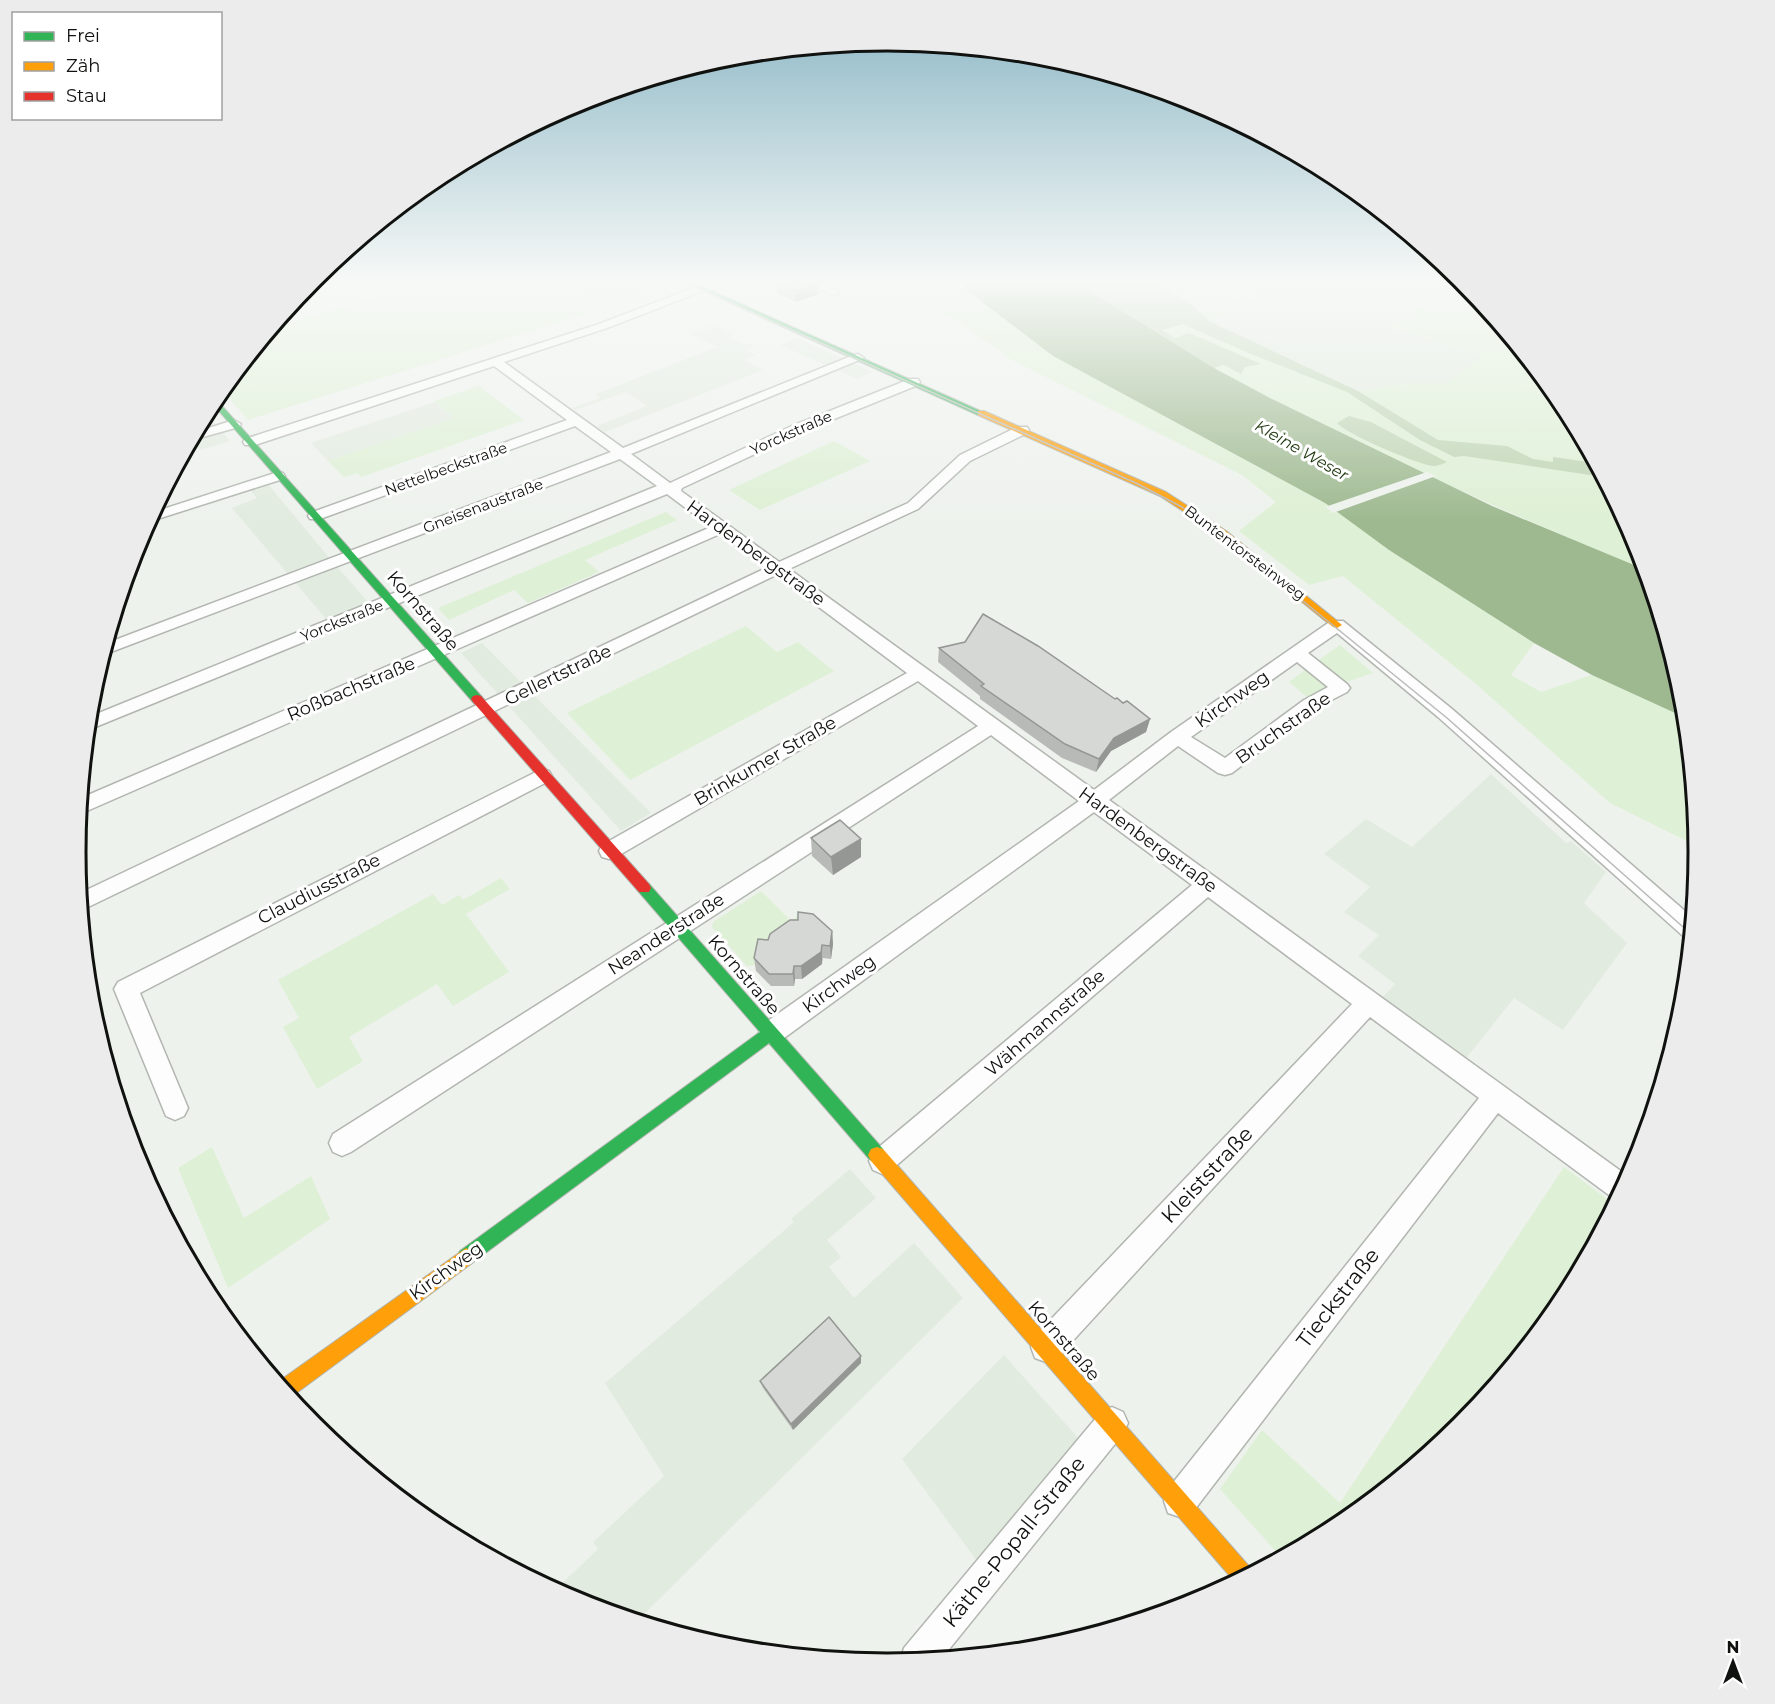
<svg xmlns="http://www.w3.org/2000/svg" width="1775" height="1704" font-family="Montserrat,sans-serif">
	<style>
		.built { fill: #e2ebdf }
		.green { fill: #def0d5 }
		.forest { fill: #bfd5b4 }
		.water { fill: #9eb990 }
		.pier { fill: #eef2ed }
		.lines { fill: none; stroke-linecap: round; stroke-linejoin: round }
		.street-casing { stroke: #b2b5b0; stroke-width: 3 }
		.fast-casing { stroke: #b2b5b0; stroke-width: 2 }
		.slow-casing { stroke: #b2b5b0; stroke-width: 2 }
		.jam-casing { stroke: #b2b5b0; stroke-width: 2 }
		.street { fill: #fcfdfc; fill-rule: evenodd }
		.fast { fill: #30b455; fill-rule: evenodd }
		.slow { fill: #ff9f0a; fill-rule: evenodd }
		.jam { fill: #e5322d; fill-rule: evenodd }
		.tram { stroke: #b9bab9; stroke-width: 1.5 }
		.wall { fill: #b7bab6 }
		.shaded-wall { fill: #959794 }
		.building { fill: #d5d8d4; stroke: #959794; stroke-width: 1.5 }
		.labels { text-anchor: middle; stroke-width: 6; stroke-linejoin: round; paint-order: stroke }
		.far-street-label { font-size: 15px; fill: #10120f; stroke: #fff }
		.far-water-label { font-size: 16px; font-style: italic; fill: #1e370e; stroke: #fff }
		.street-label { font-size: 18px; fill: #10120f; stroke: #fff }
		.near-street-label { font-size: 21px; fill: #10120f; stroke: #fff }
		.rim { fill: none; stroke: #10120f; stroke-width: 3 }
	</style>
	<rect width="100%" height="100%" fill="#eef2ed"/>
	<g class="built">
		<path d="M624 283H633L646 289 583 311 566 303Z"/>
		<path d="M1280 283H1460L1390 327 1483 356 1446 383H1413L1358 391 1209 321Z"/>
		<path d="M714 325 735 335 729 338 743 344 748 343 755 346 746 350 756 355 744 360 763 370 605 432 597 426 647 406 626 392 575 410 572 408 600 398 596 394 717 347 690 334Z"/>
		<path d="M797 338 873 372 857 379 780 345Z"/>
		<path d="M435 402 456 418 328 461 311 443Z"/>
		<path d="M206 413 230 441 200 450 192 441Z"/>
		<path d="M267 483 327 555 368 602 327 620 232 508 257 498 249 489Z"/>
		<path d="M482 643 651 813 621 831 461 653Z"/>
		<path d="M1491 774 1566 843 1571 841 1606 872 1584 903 1627 943 1563 1030 1514 998 1464 1061 1380 1000 1395 984 1358 956 1379 935 1344 912 1370 887 1324 854 1366 819 1412 847Z"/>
		<path d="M850 1169 876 1198 827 1240 841 1257 829 1267 854 1298 914 1243 963 1298 638 1620 577 1602 555 1590 598 1549 593 1542 664 1476 605 1383 794 1222 791 1219Z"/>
		<path d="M1004 1355 1081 1441 977 1561 902 1459Z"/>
	</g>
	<g class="green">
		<path d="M427 283H624L567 303 588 313 248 420 222 390 275 326Z"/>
		<path d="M884 283H964L965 289 1053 356 1325 503 1389 550 1534 643 1511 675 1541 692 1592 675 1686 718 1699 847 1610 803 1476 684 1343 576 1309 585 1239 531 1276 502 1242 475 1012 360 952 317Z"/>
		<path d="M1077 283H1189L1243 302 1210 322 1358 391 1413 383H1446L1483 356 1390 327 1460 283H1465L1562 401 1596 463 1554 457 1599 470 1637 542 1646 571C1500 509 1354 446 1215 369 1168 343 1123 311 1077 283Z"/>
		<path d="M479 386 524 420 361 477 357 473 344 477 328 461 455 418 434 401Z"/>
		<path d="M834 441 870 461 760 510 729 490Z"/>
		<path d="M666 512 677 520 585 560 599 572 528 603 514 590 449 620 438 608Z"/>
		<path d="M746 626 777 652 798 642 834 671 630 780 567 713Z"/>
		<path d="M1340 645 1373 673 1343 683 1316 662Z"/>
		<path d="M1309 667 1333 686 1308 698 1289 682Z"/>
		<path d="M501 878 510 889 466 914 509 972 453 1006 437 984 349 1037 363 1061 317 1089 283 1027 299 1018 278 980 433 894 442 905 459 895 463 900Z"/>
		<path d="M761 891 791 921 799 915 808 925 757 965 747 966 712 927 713 922Z"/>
		<path d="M212 1147 244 1218 311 1176 330 1219 228 1288 178 1168Z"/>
		<path d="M1564 1167 1615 1205 1562 1303 1461 1426 1338 1527 1281 1557 1220 1489 1262 1430 1340 1503Z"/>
	</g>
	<g class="forest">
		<path d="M1077 283H1155L1190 303 1209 321 1358 391 1438 440 1507 446 1533 459 1553 462V457L1596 463 1603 477 1464 456 1454 457 1420 440 1347 392 1246 352 1183 324 1162 330 1175 338 1189 333 1261 364 1245 367 1241 374 1224 365 1214 368Z"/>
		<path d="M1349 416 1371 422 1447 462C1443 464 1437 466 1433 466 1419 465 1346 434 1337 423Z"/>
	</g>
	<path class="water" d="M964 283H1077L1214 368 1270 398 1492 506 1646 570 1683 694 1686 718 1592 675 1534 643 1389 550 1325 503 1053 356 965 289Z"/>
	<path class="pier" d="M1427 472 1436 476 1333 513 1325 507Z"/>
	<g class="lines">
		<g class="street-casing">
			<g id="street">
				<path d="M807 283H821L839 292 838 294H830Z"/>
				<path d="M701 285 706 288 705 290 607 328 504 362 623 448 854 355 858 354 864 358 631 454 670 483 792 426 910 379H918L920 382 918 385 802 432 682 488 681 491 779 562 908 503 960 455 1017 427H1027L1029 430 1027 433 970 461 918 509 789 569 1094 790 1171 732 1331 621H1343L1452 709 1693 918 1690 939 1683 936 1438 717 1337 633 1308 653 1347 684 1350 688 1347 692 1316 708 1232 773 1225 775 1218 773 1178 746 1109 800 1629 1177 1617 1200 1613 1198 1498 1113 1192 1513 1180 1517 1168 1513 1164 1501 1168 1489 1479 1098 1370 1017 1057 1358 1046 1362 1035 1358 1031 1347 1035 1336 1352 1004 1208 897 891 1170 882 1174 873 1170 869 1161 873 1152 1192 885 1094 812 780 1041 771 1044 762 1041 759 1033 762 1025 1079 801 991 735 351 1152 342 1156 333 1152 329 1143 333 1134 978 726 918 681 616 857 609 859 602 857 599 851 602 845 907 673 776 575 82 910 80 893 766 568 720 534 80 814 81 798 711 527 667 494 88 730 89 717 657 486 620 459 103 655 107 643 611 452 575 426 320 519H310L308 516 310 513 567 420 494 366 255 445H245L243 442 245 439 599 324ZM1297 662 1328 687 1304 700 1225 758 1191 737Z"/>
				<path d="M234 420 241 424 239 427 192 440 196 432Z"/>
				<path d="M278 472 283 473 285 476 283 479 148 522 154 512Z"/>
				<path d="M542 769 549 771 552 776 549 781 140 993 188 1108 184 1116 175 1120 166 1116 114 989 118 982Z"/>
				<path d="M1112 1407 1123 1412 1128 1423 1123 1434 942 1658 900 1662 904 1648 1101 1412Z"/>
			</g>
		</g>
		<g class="fast-casing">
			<g id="fast">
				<path d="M686 283H694L985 413 978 415Z"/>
				<path d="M215 398 481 696 483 699 481 702H473L212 403Z"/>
				<path d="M644 883 649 884 883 1149 886 1155 883 1161 877 1163 871 1161 769 1043 472 1263 466 1266 460 1263 457 1257 460 1251 760 1032 639 892 637 888 639 884Z"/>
			</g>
		</g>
		<g class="slow-casing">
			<g id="slow">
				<path d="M978 411H984L1166 492 1226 531 1342 625 1337 628 1333 627 1220 535 1160 496 978 415Z"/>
				<path d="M877 1147 883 1149 1254 1572 1235 1582 871 1161 868 1155 871 1149Z"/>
				<path d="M466 1248 472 1251 475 1257 472 1263 291 1397 278 1382Z"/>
			</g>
		</g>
		<g class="jam-casing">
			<path id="jam" d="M477 695 481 696 649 884 651 888 649 892H639L473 702 471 699 473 696Z"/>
		</g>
		<use href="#street" class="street"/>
		<use href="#fast" class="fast"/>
		<use href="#slow" class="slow"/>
		<use href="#jam" class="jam"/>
		<path class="tram" d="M686 283 1136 483 1182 507 1212 527 1447 718 1691 934"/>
	</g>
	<g class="wall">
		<path d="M776 283H819V294L796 302 777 294Z"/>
		<path d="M939 648 1115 699 1123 703 1150 719 1146 732 1111 751 1096 772 1062 758 980 699V696L938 662Z"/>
		<path d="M811 838 861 839V857L833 875 812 856Z"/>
		<path d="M832 931 833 944 831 959 823 958 822 964 802 979H795L794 986H771L756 971 754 958 768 940Z"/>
		<path d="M861 1363 793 1430 763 1388 760 1381Z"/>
	</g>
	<g class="shaded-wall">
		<path d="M817 283H819V294L796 302 795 291Z"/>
		<path d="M1150 719 1146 732 1111 751 1096 772 1099 759 1114 738Z"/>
		<path d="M861 839V857L833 875 831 857Z"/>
		<path d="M832 931 833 944 831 959 830 946Z"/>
		<path d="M822 945V964L802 979 801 966Z"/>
		<path d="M794 966 795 979 794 986 793 974Z"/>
		<path d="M861 1356V1363L793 1430 791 1424Z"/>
	</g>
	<g class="building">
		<path d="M778 283H817L795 291Z"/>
		<path d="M983 614 1038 646 1115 699 1117 698 1123 703 1127 701 1150 719 1114 738 1099 759 1065 744 981 686 984 684 939 648 965 642Z"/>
		<path d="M840 820 861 839 831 857 811 838Z"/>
		<path d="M798 912 813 914 832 931 830 946 822 945 821 952 801 966H794L793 974H769L754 958 758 939 768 940 770 934 790 920H798Z"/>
		<path d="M829 1317 861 1356 791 1424 760 1381Z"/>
	</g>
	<linearGradient id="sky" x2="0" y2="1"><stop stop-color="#8ab6c5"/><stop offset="0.54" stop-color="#f7f9f7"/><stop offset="1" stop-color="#f7f9f7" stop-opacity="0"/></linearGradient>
	<rect width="1775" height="521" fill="url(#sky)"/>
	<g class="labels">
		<g class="far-street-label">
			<text transform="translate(791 433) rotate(-24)" y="5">Yorckstraße</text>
			<text transform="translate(446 469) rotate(-20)" y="5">Nettelbeckstraße</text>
			<text transform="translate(483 506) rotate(-21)" y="5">Gneisenaustraße</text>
			<text transform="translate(1245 553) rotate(37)" y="5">Buntentorsteinweg</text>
			<text transform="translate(342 621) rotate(-22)" y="5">Yorckstraße</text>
		</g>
		<g class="far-water-label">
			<text transform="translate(1302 450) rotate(30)" y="6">Kleine Weser</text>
		</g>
		<g class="street-label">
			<text transform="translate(756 553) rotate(36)" y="6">Hardenbergstraße</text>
			<text transform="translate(423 611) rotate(49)" y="6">Kornstraße</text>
			<text transform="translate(558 675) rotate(-26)" y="6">Gellertstraße</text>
			<text transform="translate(351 689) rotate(-23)" y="6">Roßbachstraße</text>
			<text transform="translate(1232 699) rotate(-35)" y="6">Kirchweg</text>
			<text transform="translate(1283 728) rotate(-35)" y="6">Bruchstraße</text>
			<text transform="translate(765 761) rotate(-30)" y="6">Brinkumer Straße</text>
			<text transform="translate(1148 840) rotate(36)" y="6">Hardenbergstraße</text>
			<text transform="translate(319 889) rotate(-27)" y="6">Claudiusstraße</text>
			<text transform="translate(666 934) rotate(-33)" y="6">Neanderstraße</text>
			<text transform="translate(744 975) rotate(49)" y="6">Kornstraße</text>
			<text transform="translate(839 984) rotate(-36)" y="6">Kirchweg</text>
			<text transform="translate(1045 1023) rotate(-41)" y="6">Wähmannstraße</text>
			<text transform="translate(446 1271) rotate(-36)" y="6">Kirchweg</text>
			<text transform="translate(1064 1341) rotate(49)" y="6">Kornstraße</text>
		</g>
		<g class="near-street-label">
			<text transform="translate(1207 1175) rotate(-47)" y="7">Kleiststraße</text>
			<text transform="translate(1338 1298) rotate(-52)" y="7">Tieckstraße</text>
			<text transform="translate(1014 1542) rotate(-51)" y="7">Käthe-Popall-Straße</text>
		</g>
	</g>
	<path d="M0 0H1775V1704H0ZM86 852a801 801 0 1 1 1602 0a801 801 0 1 1-1602 0Z" fill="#ececec" fill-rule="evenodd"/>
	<path class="rim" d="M86 852a801 801 0 1 1 1602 0a801 801 0 1 1-1602 0Z"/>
	<rect x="12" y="12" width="210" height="108" fill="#ffffff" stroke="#9fa09f" stroke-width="1.5"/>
	<rect x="24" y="32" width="30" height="9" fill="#30b455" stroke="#9fa09f" stroke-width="1.5"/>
	<text x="66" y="42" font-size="18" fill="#10120f">Frei</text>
	<rect x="24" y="62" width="30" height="9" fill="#ff9f0a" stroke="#9fa09f" stroke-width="1.5"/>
	<text x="66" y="72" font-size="18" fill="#10120f">Zäh</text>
	<rect x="24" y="92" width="30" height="9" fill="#e5322d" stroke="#9fa09f" stroke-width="1.5"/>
	<text x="66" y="102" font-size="18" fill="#10120f">Stau</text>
	<g transform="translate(1733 1662)" stroke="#ffffff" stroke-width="4.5" paint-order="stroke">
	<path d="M0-4.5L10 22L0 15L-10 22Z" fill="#10120f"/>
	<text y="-9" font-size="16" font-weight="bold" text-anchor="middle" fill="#10120f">N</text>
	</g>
</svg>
